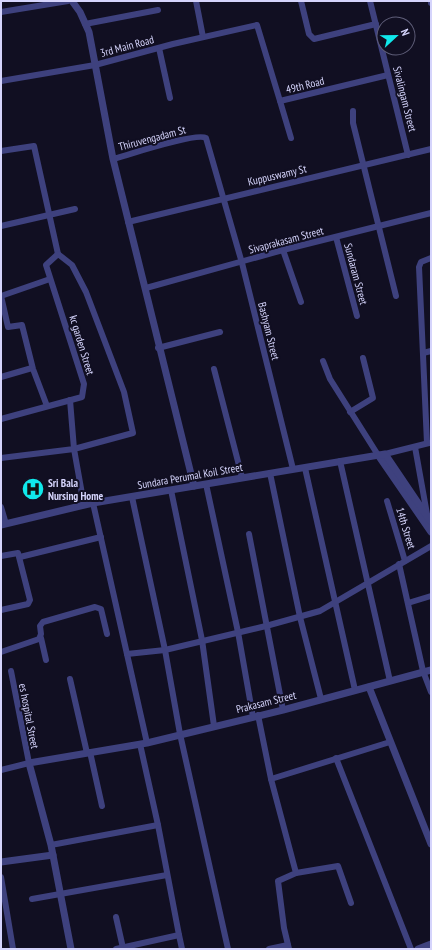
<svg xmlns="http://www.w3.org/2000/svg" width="432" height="950" font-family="'PT Sans Narrow',sans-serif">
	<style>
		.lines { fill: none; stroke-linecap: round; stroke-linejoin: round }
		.minor { stroke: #3e417e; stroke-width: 6 }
		.tertiary { stroke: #3e417e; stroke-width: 7 }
		.labels { text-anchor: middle; stroke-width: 4; stroke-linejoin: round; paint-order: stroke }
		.street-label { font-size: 11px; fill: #d5d4fc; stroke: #110f22 }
		.poi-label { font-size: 11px; font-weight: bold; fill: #d5d4fc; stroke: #110f22; text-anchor: start }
	</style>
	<rect width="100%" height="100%" fill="#110f22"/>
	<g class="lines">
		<g class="minor">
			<path d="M196 1 203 37"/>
			<path d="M301 1 309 34 314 39 376 24"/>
			<path d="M370 1 408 155"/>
			<path d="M431 1V3"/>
			<path d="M1 12 68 1"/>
			<path d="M85 24 158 10"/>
			<path d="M159 48 170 98"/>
			<path d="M1 81 95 65 173 44 257 25 280 101 388 75"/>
			<path d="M280 101 291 138"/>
			<path d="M353 111V123L396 296"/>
			<path d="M1 151 34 146 58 254"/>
			<path d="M113 159C128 155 197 132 206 138L242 263 293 469"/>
			<path d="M128 222 431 149"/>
			<path d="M1 226 75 209"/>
			<path d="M336 237 357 316"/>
			<path d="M283 250 301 302"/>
			<path d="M146 288 283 250 431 213"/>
			<path d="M1 296 8 327 22 325 33 369 47 406"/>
			<path d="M1 296 50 279"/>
			<path d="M158 348 220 332"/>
			<path d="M423 353 431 351"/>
			<path d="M323 361 330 379 378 455"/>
			<path d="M214 369 242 477"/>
			<path d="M1 377 32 368"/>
			<path d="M350 412 373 398 363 358"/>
			<path d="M1 419 82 397 84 384 46 265 58 254 72 265 86 292 124 392 133 433 74 449 84 505"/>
			<path d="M427 443 419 267 421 262 431 258"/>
			<path d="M415 447 427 514"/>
			<path d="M385 454 429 443"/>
			<path d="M1 458 74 449 70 400"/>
			<path d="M340 461 390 681"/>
			<path d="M305 468 355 690"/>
			<path d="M270 473 300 617 321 699"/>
			<path d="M206 484 238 632 253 717"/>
			<path d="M171 490 202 640 214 726"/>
			<path d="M132 497 165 650 180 734 228 949"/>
			<path d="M387 501 405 561"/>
			<path d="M93 503 147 743"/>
			<path d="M1 507 6 524"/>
			<path d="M249 534 283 710"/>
			<path d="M1 556 18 553 30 600 28 604 1 610"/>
			<path d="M20 557 101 537"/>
			<path d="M399 564 423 671 431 692"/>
			<path d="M408 603 431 596"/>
			<path d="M41 638 46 660"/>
			<path d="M1 652 39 639 41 634 40 626 43 622 95 607 101 609 107 634"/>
			<path d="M127 654 165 650 266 626 320 611 431 546"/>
			<path d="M70 679 87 753"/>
			<path d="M258 715 271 779 296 873 278 881 284 928 289 949"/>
			<path d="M90 752 102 806"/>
			<path d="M336 758 411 949"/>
			<path d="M1 770 29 763 11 671"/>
			<path d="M271 779 390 742"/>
			<path d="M51 845 158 825"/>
			<path d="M296 873 338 866 351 903"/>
			<path d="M1 877 13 949"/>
			<path d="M32 899 167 875"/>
			<path d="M116 917 123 948"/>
			<path d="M179 935 182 949"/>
			<path d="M116 949 179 935 158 825 140 744"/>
			<path d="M269 949 288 945"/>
		</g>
		<g class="tertiary">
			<path d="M72 1 80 12 89 32 113 159 194 486"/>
			<path d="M378 455 431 532"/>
			<path d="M1 525 93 503 385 454 431 522"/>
			<path d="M369 687 431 844"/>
			<path d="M1 862 53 855"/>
			<path d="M71 949 51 845 29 763 147 743 283 710 431 670"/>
			<path d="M418 949 431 944"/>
		</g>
	</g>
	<defs>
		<g id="hospital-disc" transform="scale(1.15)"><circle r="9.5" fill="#10e8eb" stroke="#110f22"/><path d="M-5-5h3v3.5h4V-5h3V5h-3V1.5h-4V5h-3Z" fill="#111"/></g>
	</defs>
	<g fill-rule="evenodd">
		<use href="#hospital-disc" x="33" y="489"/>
	</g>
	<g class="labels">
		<g class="street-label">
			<text transform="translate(127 46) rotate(-15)" y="4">3rd Main Road</text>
			<text transform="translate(305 85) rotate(-14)" y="4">49th Road</text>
			<text transform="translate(405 99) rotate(76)" y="4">Sivalingam Street</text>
			<text transform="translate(152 138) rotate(-15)" y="4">Thiruvengadam St</text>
			<text transform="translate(277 175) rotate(-13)" y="4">Kuppuswamy St</text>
			<text transform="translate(286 240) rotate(-15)" y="4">Sivaprakasam Street</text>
			<text transform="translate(356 274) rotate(75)" y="4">Sundaram Street</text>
			<text transform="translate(269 331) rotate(76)" y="4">Bashyam Street</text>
			<text transform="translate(82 345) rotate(73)" y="4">kc garden Street</text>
			<text transform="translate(190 476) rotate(-10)" y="4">Sundara Perumal Koil Street</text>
			<text transform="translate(406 528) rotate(73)" y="4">14th Street</text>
			<text transform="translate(266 702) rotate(-14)" y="4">Prakasam Street</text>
			<text transform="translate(29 716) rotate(79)" y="4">es hospital Street</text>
		</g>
		<g class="poi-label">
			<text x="48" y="487">Sri Bala<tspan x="48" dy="13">Nursing Home</tspan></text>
		</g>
	</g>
	<rect width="432" height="950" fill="none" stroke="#d5d4fc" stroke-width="4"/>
	<g transform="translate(396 36) rotate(68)"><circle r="19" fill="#110f22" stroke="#5f5e79"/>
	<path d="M0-3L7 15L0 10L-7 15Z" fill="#10e8eb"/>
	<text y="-6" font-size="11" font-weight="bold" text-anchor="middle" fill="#d5d4fc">N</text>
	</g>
</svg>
